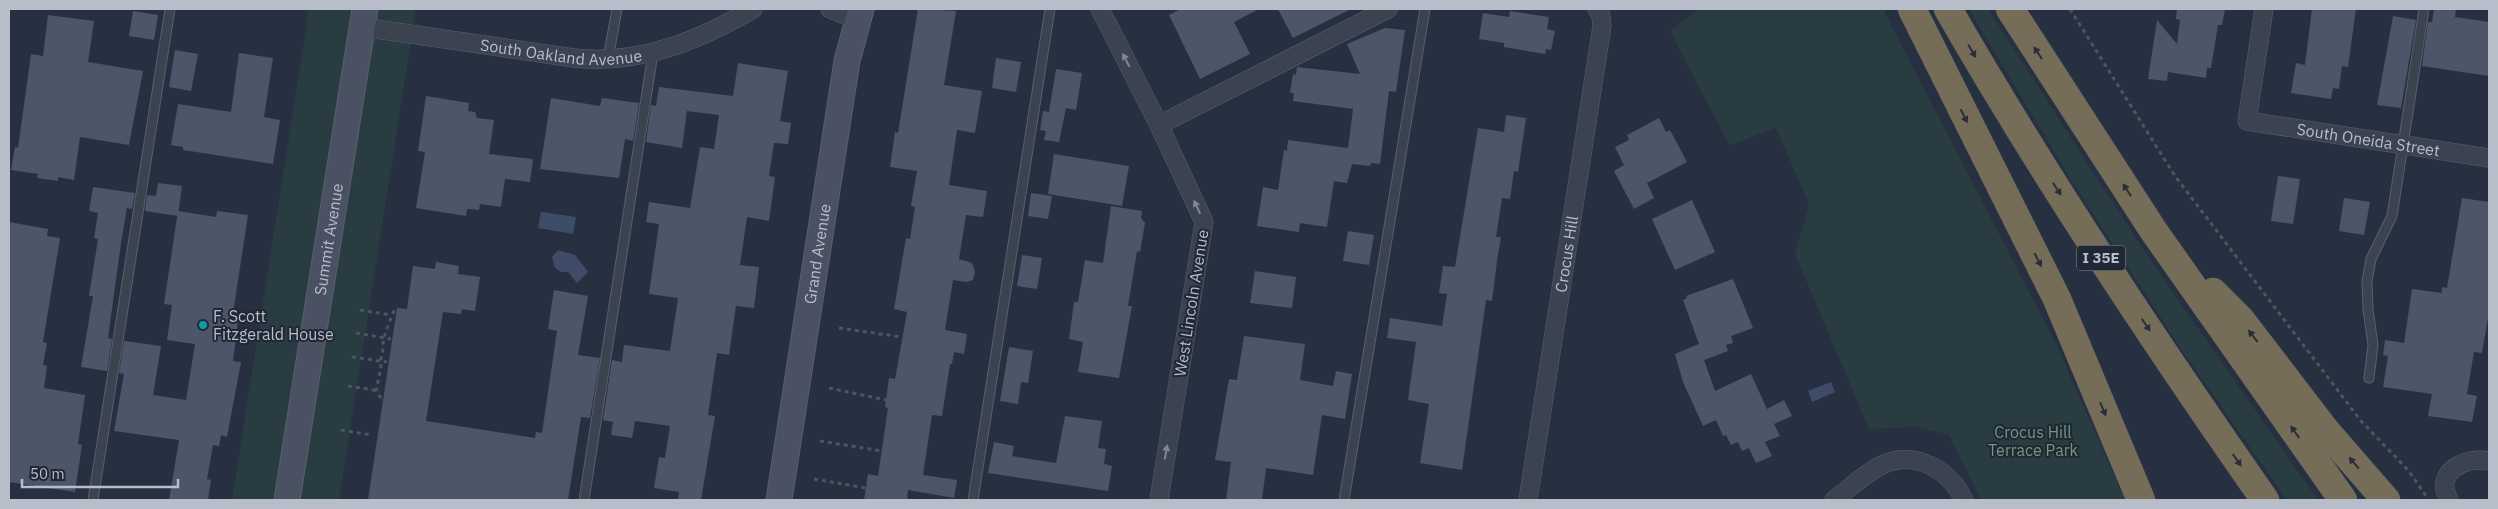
<svg xmlns="http://www.w3.org/2000/svg" width="2498" height="509" font-family="'IBM Plex Sans',sans-serif">
	<style>
		.green { fill: #293c41 }
		.water { fill: #3e4c68 }
		.building { fill: #4d5669 }
		.lines { fill: none; stroke-linecap: round; stroke-linejoin: round }
		.lane-casing { stroke: #59606d; stroke-width: 11 }
		.street-casing { stroke: #59606d; stroke-width: 19 }
		.secondary-casing { stroke: #59606d; stroke-width: 27 }
		.highway-casing { stroke: #464d5a; stroke-width: 29 }
		.path { stroke: #47595e; stroke-width: 3; stroke-dasharray: 4 4; stroke-linecap: butt }
		.lane { stroke: #3b4250; stroke-width: 9 }
		.street { stroke: #3b4250; stroke-width: 18 }
		.secondary { stroke: #495163; stroke-width: 25 }
		.highway { stroke: #766d59; stroke-width: 28 }
		.oneway { fill: #292e39 }
		.oneway2 { fill: #808693 }
		.culture-dot { fill: #0f9aa8; stroke: #202735; stroke-width: 2 }
		.labels { text-anchor: middle; stroke-width: 4; stroke-linejoin: round; paint-order: stroke }
		.shield { fill: #202735; stroke: #8a909d; stroke-width: 1 }
		.shield-label { font-size: 15px; font-weight: bold; fill: #b8bdca }
		.street-label { font-size: 16px; fill: #b8bdca; stroke: #202735 }
		.poi-label { font-size: 16px; fill: #b8bdca; stroke: #202735; text-anchor: start }
		.park-label { font-size: 16px; fill: #709a7e; stroke: #202735 }
	</style>
	<rect width="100%" height="100%" fill="#273040"/>
	<g class="green">
		<path d="M309 9H416L339 500H232Z"/>
		<path d="M1698 9H1883L2056 344 2125 500H1981L1949 435 1917 427 1869 429 1795 254 1809 204 1776 128 1729 145 1670 31Z"/>
		<path d="M1969 9H1988L2140 245 2318 500H2287L2183 352 2070 178Z"/>
	</g>
	<g class="water">
		<path d="M541 212 576 217 573 234 538 228Z"/>
		<path d="M558 250 575 255 588 272 577 283 568 272H561L555 268 552 257Z"/>
		<path d="M1831 382 1835 392 1812 402 1808 391Z"/>
	</g>
	<g class="building">
		<path d="M918 9 956 11 944 85 982 91 975 133 957 130 949 185 987 191 983 217 966 215 959 259 972 263 975 272 973 280 966 282 953 280 945 330 967 334 964 354 954 352 952 364H950L942 416 932 415 923 475 957 480 954 498 908 490 907 500H864L868 474 878 476 888 408 885 407 889 378 895 379 907 312 894 309 906 238 910 239 915 207 911 206 917 171 890 167 895 132 898 133Z"/>
		<path d="M1181 9H1259L1234 22 1250 54 1200 79 1169 15Z"/>
		<path d="M1278 9H1351L1293 38Z"/>
		<path d="M2177 9H2225L2222 25H2218L2211 68H2207L2206 78 2168 72 2167 81 2148 79 2157 20 2177 44 2180 20 2176 19Z"/>
		<path d="M2312 9H2356L2348 67 2342 66 2339 89 2333 88 2331 99 2291 93 2296 63 2305 65Z"/>
		<path d="M2434 9 2456 10 2455 17 2489 22V76L2422 66 2428 22H2432Z"/>
		<path d="M133 11 158 15 154 40 129 36Z"/>
		<path d="M1510 11 1549 17 1547 29 1555 31 1551 50 1546 49 1545 54 1504 47V43L1479 39 1483 13 1509 17Z"/>
		<path d="M48 15 94 21 88 62 143 71 129 145 80 137 74 180 58 177V181L37 178 38 174 11 170 15 147 18 148 31 54 43 56Z"/>
		<path d="M2393 16 2416 20 2401 108 2377 105Z"/>
		<path d="M1385 28 1405 30 1396 92 1389 91 1380 164 1371 163 1370 166 1352 164 1347 183 1334 181 1327 227 1300 223 1299 232 1257 226 1263 187 1278 190 1284 150 1287 151 1288 140 1348 148 1353 109 1293 101 1294 93H1290L1293 74 1296 75 1297 67 1360 74 1347 44Z"/>
		<path d="M175 50 198 54 191 91 169 87Z"/>
		<path d="M239 53 273 58 264 117 280 120 273 164 183 150V147L171 145 178 104 231 112Z"/>
		<path d="M996 58 1021 62 1016 92 992 88Z"/>
		<path d="M738 63 788 71 780 121 791 123 788 144 774 143 769 176 775 177 769 221 747 217 740 265 759 267 754 308 736 306 729 355 717 353 708 415 715 416 701 500H678L679 492 654 488 659 457 665 458 670 426 635 421 632 438 611 435 613 422 603 420 612 360 622 362 624 345 670 351 678 298 649 294 659 224 646 222 649 202 690 208 700 147 714 149 719 115 687 111 682 148 646 142 651 105 656 106 659 87 733 96Z"/>
		<path d="M1056 69 1082 73 1076 110 1066 108 1059 142 1044 140 1046 131 1040 130 1043 111 1049 112Z"/>
		<path d="M426 96 469 103 468 111 475 112 477 118 494 120 489 154 533 159 530 182 505 179 501 207 480 204 479 210 467 209 466 216 416 208 425 152 418 151Z"/>
		<path d="M551 98 600 106 602 98 639 103 633 141 625 139 619 178 540 169Z"/>
		<path d="M1506 115 1526 118 1518 172 1514 171 1510 199 1502 198 1496 237H1501L1497 261 1492 301 1486 300 1462 470 1420 463 1429 404 1408 400 1416 342 1387 338 1390 318 1442 326 1447 294 1439 293 1443 266 1455 267 1478 128 1504 132Z"/>
		<path d="M1659 118 1666 132 1670 130 1687 162 1647 183 1654 198 1634 209 1614 171 1624 165 1615 147 1629 140 1627 135Z"/>
		<path d="M1054 154 1129 166 1122 206 1048 194Z"/>
		<path d="M2278 176 2300 179 2293 224 2271 221Z"/>
		<path d="M158 183 182 186 178 216 145 211 147 195 156 196Z"/>
		<path d="M93 187 135 193 132 209 127 208 121 243 108 338 112 339 107 371 81 367 93 296H89L98 239 94 238 98 213 89 211Z"/>
		<path d="M1031 193 1052 196 1048 219 1028 216Z"/>
		<path d="M2344 198 2370 202 2364 235 2339 231Z"/>
		<path d="M2462 198 2489 202V312L2482 353 2474 352 2467 394 2477 396 2472 422 2428 416 2432 394 2383 387 2388 356 2383 355 2385 340 2404 343 2412 289 2442 293V287L2447 288Z"/>
		<path d="M1692 200 1715 252 1675 270 1652 219Z"/>
		<path d="M1111 206 1142 211 1141 218 1145 223 1140 252 1137 251 1128 306H1132L1119 378 1078 372 1083 342 1069 339 1074 302H1078L1085 260 1103 263Z"/>
		<path d="M178 211 216 217 217 211 248 215 232 320 238 321 233 361 241 362 227 437 221 435 219 446 213 445 207 479 211 480 208 500H169L179 440 114 431 124 374 119 373 124 341 161 346 153 395 186 400 195 344 167 340 172 305 164 304Z"/>
		<path d="M9 222 48 229 47 236 60 238 43 342 47 343 43 365 47 366 44 388 85 395 78 444 82 445 75 492 9 482Z"/>
		<path d="M1348 231 1374 235 1369 265 1343 261Z"/>
		<path d="M1022 255 1042 258 1037 289 1017 286Z"/>
		<path d="M436 262 459 266 458 274 480 277 475 311 462 309 461 314 443 312 426 421 535 438 536 432 542 433 557 331 548 329 554 290 588 296 578 355 600 358 590 418 581 417 568 500H368L397 308 407 309 413 266 435 269Z"/>
		<path d="M1255 271 1296 277 1292 308 1250 303Z"/>
		<path d="M1733 279 1753 328 1731 336 1733 343 1726 345 1728 351 1704 360 1715 391 1751 374 1767 409 1784 400 1792 416 1774 424 1780 436 1765 442 1772 456 1756 463 1749 448 1742 451 1738 442 1731 445 1726 435 1723 436 1716 420 1703 426 1683 382 1675 354 1699 344 1683 300 1687 298 1686 296Z"/>
		<path d="M1244 336 1305 344 1300 380 1333 386 1336 371 1352 374 1345 419 1322 415 1313 475 1266 468 1262 500H1226L1231 462 1215 460 1229 379 1237 380Z"/>
		<path d="M1009 347 1033 351 1028 383 1021 382 1018 404 1000 401Z"/>
		<path d="M1065 416 1102 421 1098 448 1106 449 1104 464 1112 466 1108 491 988 473 994 442 1014 446 1012 456 1056 463Z"/>
	</g>
	<g class="lines">
		<g class="lane-casing">
			<g id="lane">
				<path d="M608 59 617 9"/>
				<path d="M2369 378 2373 345 2368 309 2367 281 2371 259 2392 216 2424 9"/>
				<path d="M93 500 170 9"/>
				<path d="M584 500 653 53"/>
				<path d="M973 500 1050 9"/>
				<path d="M1344 500 1425 9"/>
			</g>
		</g>
		<g class="street-casing">
			<g id="street">
				<path d="M830 9 857 20"/>
				<path d="M1100 9 1159 125 1204 222 1159 500"/>
				<path id="s1" d="M2264 9 2247 121 2489 158"/>
				<path id="s2" d="M362 27 574 58C639 65 698 41 753 9"/>
				<path d="M1159 125 1388 9"/>
				<path id="s3" d="M1528 500 1602 26 1601 16 1597 9"/>
				<path d="M1834 500C1850 488 1866 472 1884 464 1917 450 1950 471 1964 500"/>
				<path d="M2449 500C2433 472 2465 456 2489 461"/>
			</g>
		</g>
		<g class="secondary-casing">
			<g id="secondary">
				<path id="s4" d="M287 500 365 9"/>
				<path id="s5" d="M779 500 847 61 861 9"/>
			</g>
		</g>
		<g class="highway-casing">
			<g id="highway">
				<path d="M1912 9 2057 299 2141 500"/>
				<path d="M1948 9C2045 178 2153 340 2265 500"/>
				<path d="M2010 9 2153 230 2343 500"/>
				<path d="M2213 292 2241 320 2326 431 2386 500"/>
			</g>
		</g>
		<g class="path">
			<path d="M2070 9 2175 176 2361 421 2409 471 2426 496"/>
			<path d="M360 310 391 315"/>
			<path d="M839 328 902 337"/>
			<path d="M356 333 391 339"/>
			<path d="M352 357 387 362"/>
			<path d="M348 386 380 391"/>
			<path d="M829 388 886 400"/>
			<path d="M381 398 376 391 381 367 380 361C384 353 382 346 384 337 387 329 392 314 396 307"/>
			<path d="M341 430 371 435"/>
			<path d="M820 441 882 451"/>
			<path d="M814 479 866 488"/>
		</g>
		<use href="#lane" class="lane"/>
		<use href="#street" class="street"/>
		<use href="#secondary" class="secondary"/>
		<use href="#highway" class="highway"/>
	</g>
	<defs><path id="oneway-solid" d="M-6-.8H1V-3.2L6.5 0L1 3.2V.8H-6Z" transform="scale(1.25)"/></defs>
	<g class="oneway">
		<use href="#oneway-solid" transform="translate(1972 51) rotate(59)"/>
		<use href="#oneway-solid" transform="translate(2038 53) rotate(-123)"/>
		<use href="#oneway-solid" transform="translate(1964 116) rotate(63)"/>
		<use href="#oneway-solid" transform="translate(2057 189) rotate(57)"/>
		<use href="#oneway-solid" transform="translate(2127 190) rotate(-123)"/>
		<use href="#oneway-solid" transform="translate(2038 260) rotate(63)"/>
		<use href="#oneway-solid" transform="translate(2146 325) rotate(56)"/>
		<use href="#oneway-solid" transform="translate(2253 336) rotate(-128)"/>
		<use href="#oneway-solid" transform="translate(2103 409) rotate(67)"/>
		<use href="#oneway-solid" transform="translate(2295 432) rotate(-125)"/>
		<use href="#oneway-solid" transform="translate(2237 460) rotate(55)"/>
		<use href="#oneway-solid" transform="translate(2354 463) rotate(-131)"/>
	</g>
	<g class="oneway2">
		<use href="#oneway-solid" transform="translate(1126 60) rotate(-117)"/>
		<use href="#oneway-solid" transform="translate(1197 207) rotate(-115)"/>
		<use href="#oneway-solid" transform="translate(1166 452) rotate(-81)"/>
	</g>
	<circle class="culture-dot" cx="203" cy="325" r="5"/>
	<g class="labels">
		<rect class="shield" x="2077" y="245.5" width="48" height="25" rx="4"/>
		<g class="shield-label">
			<text x="2101" y="263">I 35E</text>
		</g>
		<g class="street-label">
			<text dy="6" stroke="none"><textPath href="#s2" startOffset="201">South Oakland Avenue</textPath></text>
			<text dy="6" stroke="none"><textPath href="#s1" startOffset="236">South Oneida Street</textPath></text>
			<text dy="6" stroke="none"><textPath href="#s4" startOffset="264">Summit Avenue</textPath></text>
			<text dy="6" stroke="none"><textPath href="#s5" startOffset="249">Grand Avenue</textPath></text>
			<text dy="6" stroke="none"><textPath href="#s3" startOffset="249">Crocus Hill</textPath></text>
			<text transform="translate(1191 303) rotate(-81)" y="6">West Lincoln Avenue</text>
		</g>
		<g class="poi-label">
			<text x="213" y="322">F. Scott<tspan x="213" dy="18">Fitzgerald House</tspan></text>
		</g>
		<g class="park-label">
			<text x="2033" y="438">Crocus Hill<tspan x="2033" dy="18">Terrace Park</tspan></text>
		</g>
	</g>
	<rect width="2498" height="509" fill="none" stroke="#b8bdca" stroke-width="20"/>
	<path d="M22 479v8h156v-8" fill="none" stroke="#b8bdca" stroke-width="2.5"/>
	<text x="30" y="479" font-size="15" fill="#b8bdca" stroke="#202735" stroke-width="4" paint-order="stroke">50 m</text>
</svg>
